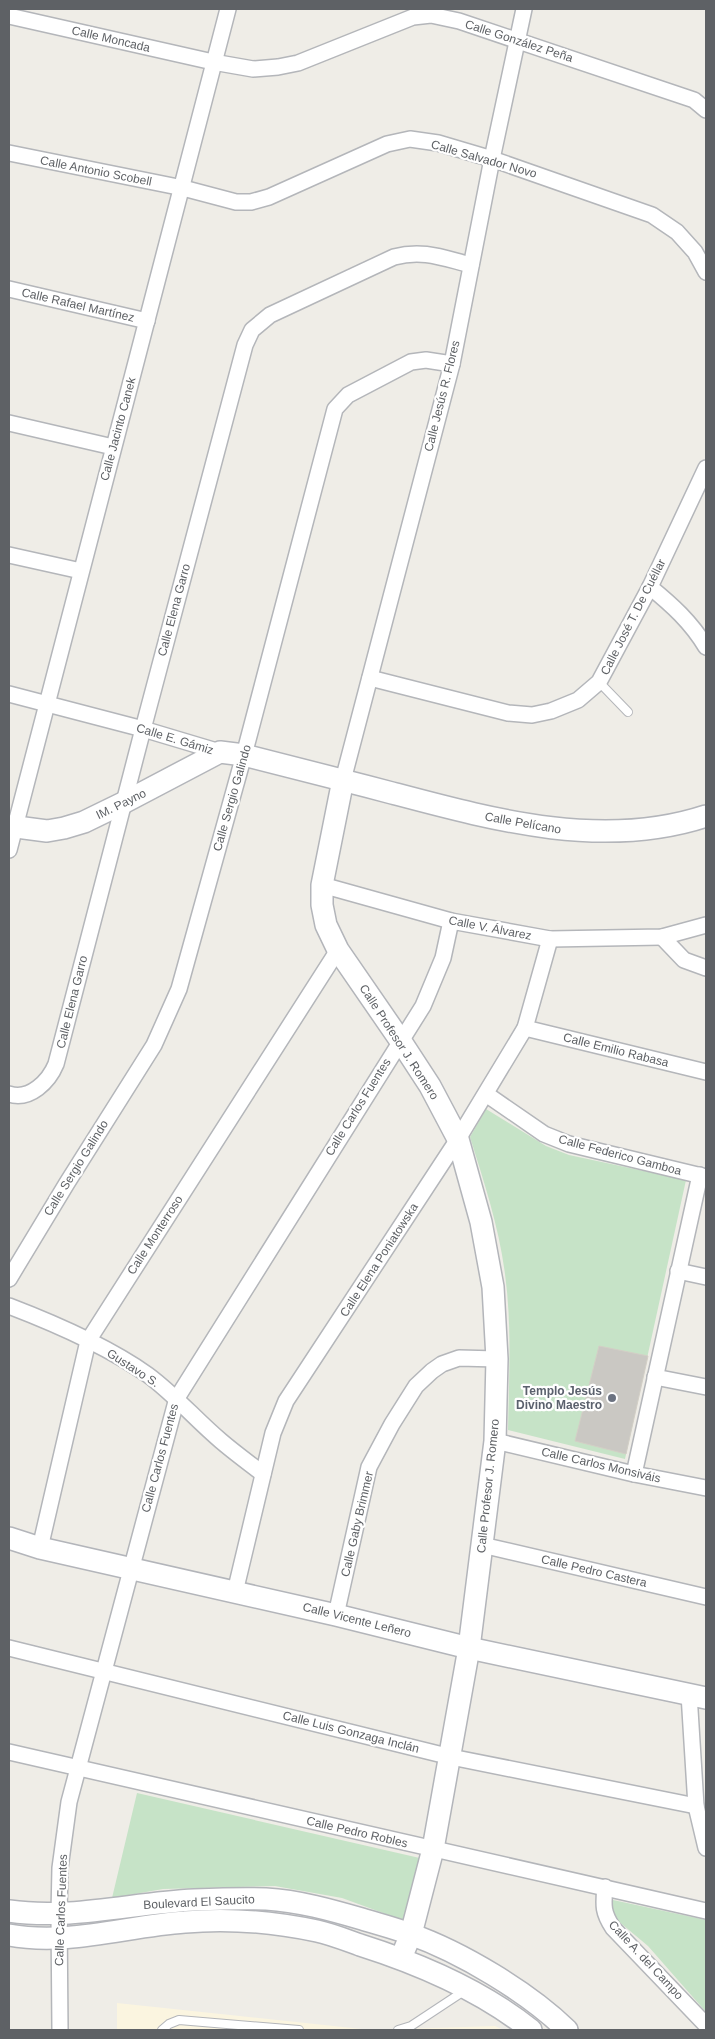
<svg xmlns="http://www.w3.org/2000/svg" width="715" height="2039" font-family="Helvetica,sans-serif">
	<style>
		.commercial { fill: #fbf5e0 }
		.green { fill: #c6e3c7 }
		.building { fill: #cac8c3; stroke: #d3cfc6 }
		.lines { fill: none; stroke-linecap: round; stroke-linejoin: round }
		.lane-casing { stroke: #b4b6ba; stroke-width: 10 }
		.street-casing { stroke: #b4b6ba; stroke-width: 18 }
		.secondary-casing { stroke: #b3b5ba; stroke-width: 24 }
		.lane { stroke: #fff; stroke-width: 8 }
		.street { stroke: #fff; stroke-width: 15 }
		.secondary { stroke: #fff; stroke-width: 21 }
		.worship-dot { fill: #6b7280; stroke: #fff; stroke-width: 2 }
		.labels { text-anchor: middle; stroke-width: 4.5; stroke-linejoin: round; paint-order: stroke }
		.street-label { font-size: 12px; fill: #5e6165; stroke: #fff }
		.worship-label { font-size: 12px; font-weight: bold; fill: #5b616d; stroke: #fff; text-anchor: end }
	</style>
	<rect width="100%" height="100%" fill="#efede7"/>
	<path class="commercial" d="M117 2003 371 2030 495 2026 503 2030H117Z"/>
	<g class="green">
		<path d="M486 1109 546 1146 569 1155 686 1180 625 1459 508 1430C509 1378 512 1325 505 1274 499 1227 484 1182 470 1137Z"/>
		<path d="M137 1793 424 1859 405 1921 342 1898 275 1886 163 1889 112 1898Z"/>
		<path d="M613 1900 706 1920V2012L648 1946 617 1920 611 1909Z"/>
	</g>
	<path class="building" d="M599 1346 648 1356 626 1454 575 1441Z"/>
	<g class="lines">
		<g class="lane-casing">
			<g id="lane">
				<path d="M599 682 628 712"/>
				<path d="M162 2030 169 2024 179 2020 299 2030"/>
				<path d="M398 2030 411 2026 464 1991"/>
			</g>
		</g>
		<g class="street-casing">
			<g id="street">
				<path d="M9 16 213 62 253 69 278 67 298 63 413 17 431 15 459 21 694 100 706 110"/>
				<path d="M9 153 183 188 236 202H251L269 197 387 144 410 139 438 143 492 159 652 215 677 232 695 252 706 272"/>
				<path d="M9 289 147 321"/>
				<path d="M9 423 113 447"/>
				<path d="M9 555 81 571"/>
				<path d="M650 587C672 605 691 622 706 647"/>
				<path d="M370 678 508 713 532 715 551 711 578 700 599 682 650 587 706 468"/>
				<path d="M9 694 143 729 220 752"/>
				<path d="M343 780 452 364 492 159 524 9"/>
				<path d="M9 850 228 9"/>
				<path d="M322 885 451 921 550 939 662 937 706 925"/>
				<path d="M662 937 684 960 706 968"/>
				<path d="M525 1028 706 1072"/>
				<path d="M9 1094C30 1101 49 1081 56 1064L143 729 245 345 252 330 270 315 394 257C423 249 443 258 471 265"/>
				<path d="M486 1094 544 1134 569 1144 706 1177"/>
				<path d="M678 1271 706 1277"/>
				<path d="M9 1279 67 1183 154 1045 179 989 244 755 335 409 348 395 411 362 426 360 452 364"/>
				<path d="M9 1306C56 1324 107 1346 148 1375 175 1395 196 1420 221 1441 235 1453 249 1463 263 1474"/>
				<path d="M655 1377 706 1387"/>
				<path d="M495 1441 634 1474 706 1488"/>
				<path d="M634 1474 700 1175"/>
				<path d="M482 1545 706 1597"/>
				<path d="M40 1548 88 1341 338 950"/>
				<path d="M235 1592 273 1433 286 1401 458 1139 525 1028 550 939"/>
				<path d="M336 1615 369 1467 392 1424 416 1386 432 1371 442 1364 459 1358 497 1359"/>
				<path d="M9 1648 451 1757 696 1806"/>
				<path d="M689 1694 696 1806 706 1848"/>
				<path d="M9 1752 706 1911"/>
				<path d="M605 1887C603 1906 603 1913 613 1928L706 2025"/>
				<path d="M60 2030 59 1914 60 1868 69 1802 177 1398 423 1006 443 958 451 921"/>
			</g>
		</g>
		<g class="secondary-casing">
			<g id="secondary">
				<path d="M343 780 322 885V905L326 925 338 950 400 1040 430 1086 458 1139 481 1222 493 1287 497 1359 495 1441 469 1648 433 1849 411 1934 401 1958"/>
				<path d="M9 826 47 831 64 828 84 822 123 803 220 752 244 755C294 768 343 780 392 793 494 820 603 850 706 816"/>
				<path d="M9 1538 40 1548 336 1615 469 1648 706 1698"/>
				<path d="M9 1911C71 1920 132 1903 194 1900 218 1899 242 1898 266 1899 299 1901 331 1910 362 1919 378 1924 394 1928 410 1934 461 1952 528 1992 567 2030"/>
				<path d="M9 1935C68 1946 126 1926 185 1922 228 1918 274 1922 317 1931 331 1934 346 1940 360 1945 420 1964 481 1990 531 2030"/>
			</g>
		</g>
		<use href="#lane" class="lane"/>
		<use href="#street" class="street"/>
		<use href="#secondary" class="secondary"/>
	</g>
	<circle class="worship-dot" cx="612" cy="1398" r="5"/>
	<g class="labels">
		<g class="street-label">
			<text transform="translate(111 39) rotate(13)" y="4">Calle Moncada</text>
			<text transform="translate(519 41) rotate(18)" y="4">Calle González Peña</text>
			<text transform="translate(484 159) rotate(16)" y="4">Calle Salvador Novo</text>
			<text transform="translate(96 171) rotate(11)" y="4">Calle Antonio Scobell</text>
			<text transform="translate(78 305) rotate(13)" y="4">Calle Rafael Martínez</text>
			<text transform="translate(442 396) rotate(-76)" y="4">Calle Jesús R. Flores</text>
			<text transform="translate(118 429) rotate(-75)" y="4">Calle Jacinto Canek</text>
			<text transform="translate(174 610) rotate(-75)" y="4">Calle Elena Garro</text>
			<text transform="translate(633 617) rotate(-63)" y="4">Calle José T. De Cuéllar</text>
			<text transform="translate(175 739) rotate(17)" y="4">Calle E. Gámiz</text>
			<text transform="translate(232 798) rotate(-74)" y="4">Calle Sergio Galindo</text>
			<text transform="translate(121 804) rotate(-26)" y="4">IM. Payno</text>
			<text transform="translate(523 823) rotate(10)" y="4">Calle Pelícano</text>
			<text transform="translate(490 928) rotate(11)" y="4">Calle V. Álvarez</text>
			<text transform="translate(72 1002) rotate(-76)" y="4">Calle Elena Garro</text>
			<text transform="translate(399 1042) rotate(57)" y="4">Calle Profesor J. Romero</text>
			<text transform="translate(616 1050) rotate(14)" y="4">Calle Emilio Rabasa</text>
			<text transform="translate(358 1107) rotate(-58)" y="4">Calle Carlos Fuentes</text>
			<text transform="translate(620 1155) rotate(15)" y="4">Calle Federico Gamboa</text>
			<text transform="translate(76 1168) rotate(-58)" y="4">Calle Sergio Galindo</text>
			<text transform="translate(155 1235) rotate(-57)" y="4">Calle Monterroso</text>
			<text transform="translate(379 1260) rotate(-57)" y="4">Calle Elena Poniatowska</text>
			<text transform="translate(133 1368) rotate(33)" y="4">Gustavo S.</text>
			<text transform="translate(160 1458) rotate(-75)" y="4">Calle Carlos Fuentes</text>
			<text transform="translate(601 1465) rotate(13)" y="4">Calle Carlos Monsiváis</text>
			<text transform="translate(488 1486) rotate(-84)" y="4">Calle Profesor J. Romero</text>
			<text transform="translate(357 1524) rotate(-77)" y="4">Calle Gaby Brimmer</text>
			<text transform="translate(594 1571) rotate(13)" y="4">Calle Pedro Castera</text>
			<text transform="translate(357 1620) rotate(14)" y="4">Calle Vicente Leñero</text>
			<text transform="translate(351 1732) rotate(14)" y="4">Calle Luis Gonzaga Inclán</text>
			<text transform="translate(357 1832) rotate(13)" y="4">Calle Pedro Robles</text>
			<text transform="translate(199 1902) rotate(-3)" y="4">Boulevard El Saucito</text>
			<text transform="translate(61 1910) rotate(-88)" y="4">Calle Carlos Fuentes</text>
			<text transform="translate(646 1960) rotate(47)" y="4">Calle A. del Campo</text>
		</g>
		<g class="worship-label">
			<text x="602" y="1395">Templo Jesús<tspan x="602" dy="14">Divino Maestro</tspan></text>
		</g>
	</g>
	<rect width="715" height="2039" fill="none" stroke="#5e6165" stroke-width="20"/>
</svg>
